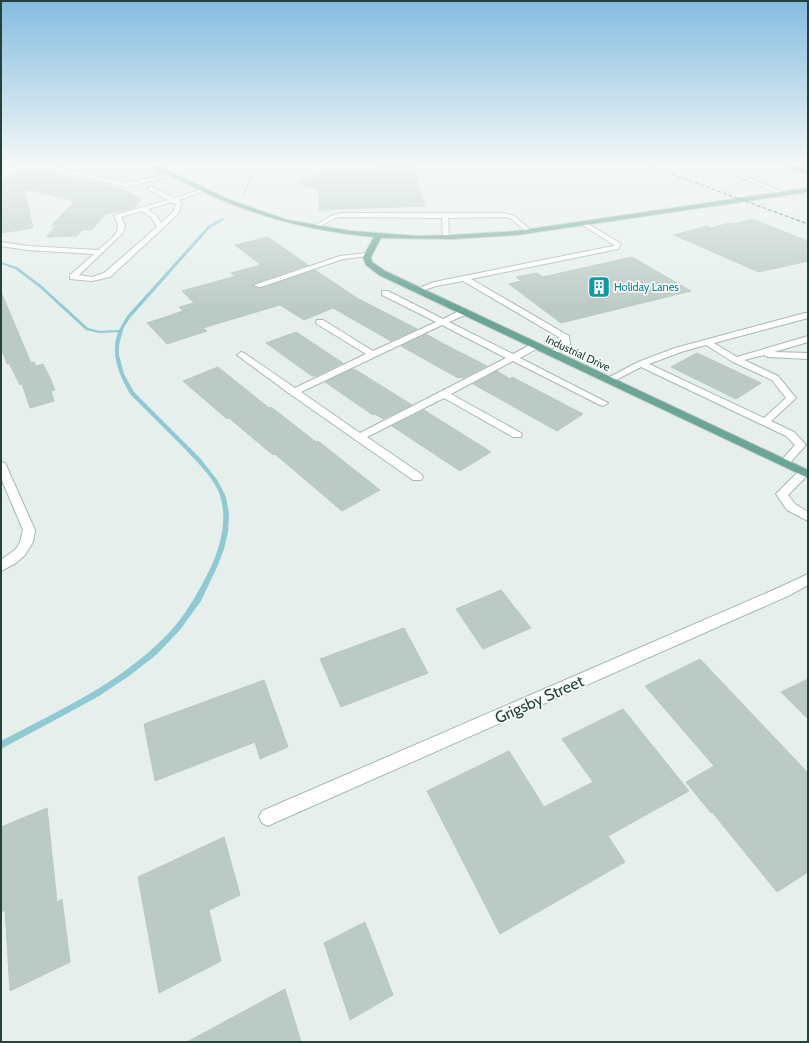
<svg xmlns="http://www.w3.org/2000/svg" width="809" height="1043" font-family="Cabin,sans-serif">
	<style>
		.lines { fill: none; stroke-linecap: round; stroke-linejoin: round }
		.stream { fill: #8ec9d4; fill-rule: evenodd }
		.building { fill: #bbcac4; stroke: #b8c9c2 }
		.minor-casing { stroke: #a8b8b2; stroke-width: 2 }
		.major-casing { stroke: #c2cac8; stroke-width: 2 }
		.highway-casing { stroke: #c2cac8; stroke-width: 2 }
		.minor { fill: #fff; fill-rule: evenodd }
		.major { fill: #6aa596; fill-rule: evenodd }
		.highway { fill: #2f6f62; fill-rule: evenodd }
		.rail { stroke: #5f7d75; stroke-width: 1.5; stroke-dasharray: 4 2; stroke-linecap: butt }
		.labels { text-anchor: middle; stroke-width: 3.5; stroke-linejoin: round; paint-order: stroke }
		.far-culture-label { font-size: 11px; fill: #0d838f; stroke: #f7fbf9; text-anchor: start }
		.far-street-label { font-size: 11px; fill: #24423a; stroke: #f7fbf9 }
		.near-street-label { font-size: 16px; fill: #24423a; stroke: #f7fbf9 }
	</style>
	<rect width="100%" height="100%" fill="#e6efeb"/>
	<g class="lines">
		<g class="stream">
			<path d="M258 164H260L244 194 242 195Z"/>
			<path d="M222 218 225 219 210 228 130 318 124 327 121 337 119 346V355L124 374 134 392 200 458 218 481 226 497 229 514 228 532 224 549 218 565 201 601 180 630 156 655 129 676 99 696 68 713 1 749V741C62 709 129 679 175 626 189 609 200 589 210 569 221 546 229 516 218 490 210 474 196 461 184 448 166 430 148 412 130 394 119 375 110 354 118 332L100 333 86 330 39 287 15 269 1 264V262L17 267 41 285 88 328 100 331 119 330 127 316 208 226Z"/>
		</g>
	</g>
	<g class="building">
		<path d="M412 164 425 206 319 210V190L297 183 333 169 343 171Z"/>
		<path d="M30 169 125 190 141 199 134 208 105 214 92 230H82L77 236 46 237 57 225 51 226 75 201 24 189 33 228 1 233V178Z"/>
		<path d="M752 219 808 241V261L759 272 674 235 707 226 711 228 729 223 734 224Z"/>
		<path d="M268 237 308 265 254 284 253 286 261 288 315 270 357 298 417 329 391 341 333 308 304 320 280 305 203 328 207 331 167 344 147 323 183 311 179 307 194 303 182 291 236 276 231 273 261 265 235 245Z"/>
		<path d="M632 257 691 291 561 323 509 284 521 281 516 277 537 273 543 277Z"/>
		<path d="M1 292 31 363 34 362 36 366 43 364 50 378 55 390 51 391 54 401 30 408 22 384 20 385 9 363 7 364 1 347Z"/>
		<path d="M296 332 343 363 316 376H312L266 343Z"/>
		<path d="M426 334 444 344 487 366 463 378 460 377 458 378 401 346Z"/>
		<path d="M697 353 761 383 736 399 671 367Z"/>
		<path d="M218 367 269 408 271 407 316 442 318 441 380 490 342 511 275 454 273 455 229 418 227 419 183 381Z"/>
		<path d="M352 369 356 370 412 405 383 419 375 414 373 415 325 382Z"/>
		<path d="M497 371 510 379 512 377 583 414 557 431 473 384Z"/>
		<path d="M424 410 491 452 460 471 392 426Z"/>
		<path d="M501 590 531 628 483 649 456 609Z"/>
		<path d="M404 628 428 673 341 707 320 659Z"/>
		<path d="M700 659 808 773V872L777 892 712 812 711 813 686 782 714 766 645 686Z"/>
		<path d="M808 679V719L781 692Z"/>
		<path d="M264 680 288 747 260 759 255 742 155 781 144 724Z"/>
		<path d="M623 709 689 791 608 836 625 862 500 934 427 791 509 751 544 807 593 782 562 739Z"/>
		<path d="M47 808 57 902 62 899 70 962 10 991 5 910 1 912V827Z"/>
		<path d="M224 837 240 895 209 910 221 961 159 993 138 877Z"/>
		<path d="M365 922 393 995 350 1020 324 943Z"/>
		<path d="M285 989 301 1042H187Z"/>
	</g>
	<g class="lines">
		<g class="minor-casing">
			<g id="minor">
				<path d="M26 164H34L1 175V171Z"/>
				<path d="M43 164 126 183 173 173 176 175 126 187 41 167 40 166Z"/>
				<path d="M93 164H103L133 171 130 173Z"/>
				<path d="M709 164H716L784 193 779 194Z"/>
				<path d="M148 187H152L174 198 205 188 208 190 178 200 182 203 178 214 110 277 92 281 70 279V275L94 254 27 250 1 246V242L27 246 98 250C110 239 125 233 114 216L115 215 168 200 148 189ZM172 202 176 204 173 212 161 223 156 215 148 209ZM142 211 151 217 157 227 104 273 92 277 79 275 123 233 125 225 121 217Z"/>
				<path d="M341 213H504L514 216 532 231 527 232 510 218 504 217 448 218 449 237 446 239 443 237 442 218 341 217 335 218 317 228 312 227 331 216Z"/>
				<path d="M583 221 620 243 621 244 618 249 471 279 569 336 570 344 569 346 552 356 548 353 562 343V339L463 281 436 286 418 292 414 290 434 282 613 246 614 245 581 224 580 223Z"/>
				<path d="M367 253 371 255 369 256 343 259 261 287H258L254 285 340 256Z"/>
				<path d="M382 291H388L443 319 461 310H467V314L449 322 513 354 532 344H538L539 346 538 348 520 358 608 403 603 406 600 405 513 361 451 394 521 433 522 435 521 437H513L444 398 367 437 421 474 423 477 421 480H413L290 394 237 355 241 352 244 353 295 388 366 354 317 324 316 322 317 320H323L373 351 436 322 382 295ZM442 325 506 358 360 433 301 392Z"/>
				<path d="M805 313H808V318L714 343 737 357 808 336V342L774 352 808 353V359L768 357 764 355 744 360 778 376 796 398 771 421 794 432 806 445 788 465H780L779 463 795 445 786 436 641 367 612 382 609 383 604 380 638 362 675 348ZM706 345 733 362 772 380 786 398 764 418 649 364 681 352Z"/>
				<path d="M1 462 5 463 6 465 35 530 33 542 25 555 16 563 1 571V560L16 549 20 542 23 530 1 478Z"/>
				<path d="M804 469 808 470V475L788 495 795 504 808 512V521L787 510 776 494 800 470Z"/>
				<path d="M808 574V585L788 596 274 823 268 826 262 823 259 817 262 811 778 588Z"/>
			</g>
		</g>
		<g class="major-casing">
			<path id="major" d="M147 164H154L230 200 287 220 351 231 418 236 452 235 517 231 808 188V192L517 235 452 239 381 238 371 257 372 262 385 271 808 470V478L379 275 366 265 363 257 374 237C306 231 247 214 185 183 173 177 158 172 147 164Z"/>
		</g>
		<g class="highway-casing">
			<path id="highway" d="M780 164H788L808 170V174Z"/>
		</g>
		<use href="#minor" class="minor"/>
		<use href="#major" class="major"/>
		<use href="#highway" class="highway"/>
		<path class="rail" d="M644 164 808 224"/>
	</g>
	<linearGradient id="sky" x2="0" y2="1"><stop stop-color="#84bce0"/><stop offset="0.53" stop-color="#f4f8f6"/><stop offset="1" stop-color="#f4f8f6" stop-opacity="0"/></linearGradient>
	<rect width="809" height="310" fill="url(#sky)"/>
	<defs>
		<g id="building-square" transform="scale(1.15)"><rect x="-9" y="-9" width="18" height="18" rx="4" fill="#0f9aa8" stroke="#f7fbf9"/><path d="M-4-6H4V6H1V3H-1V6H-4ZM-2.5-4.3h1.7v1.8h-1.7ZM.8-4.3h1.7v1.8H.8ZM-2.5-1h1.7V.8h-1.7ZM.8-1h1.7V.8H.8Z" fill="#fff"/></g>
	</defs>
	<g fill-rule="evenodd">
		<use href="#building-square" x="599" y="287"/>
	</g>
	<g class="labels">
		<g class="far-culture-label">
			<text x="614" y="291">Holiday Lanes</text>
		</g>
		<g class="far-street-label">
			<text transform="translate(578 353) rotate(25)" y="4">Industrial Drive</text>
		</g>
		<g class="near-street-label">
			<text transform="translate(539 699) rotate(-24)" y="6">Grigsby Street</text>
		</g>
	</g>
	<rect width="809" height="1043" fill="none" stroke="#24423a" stroke-width="4"/>
</svg>
